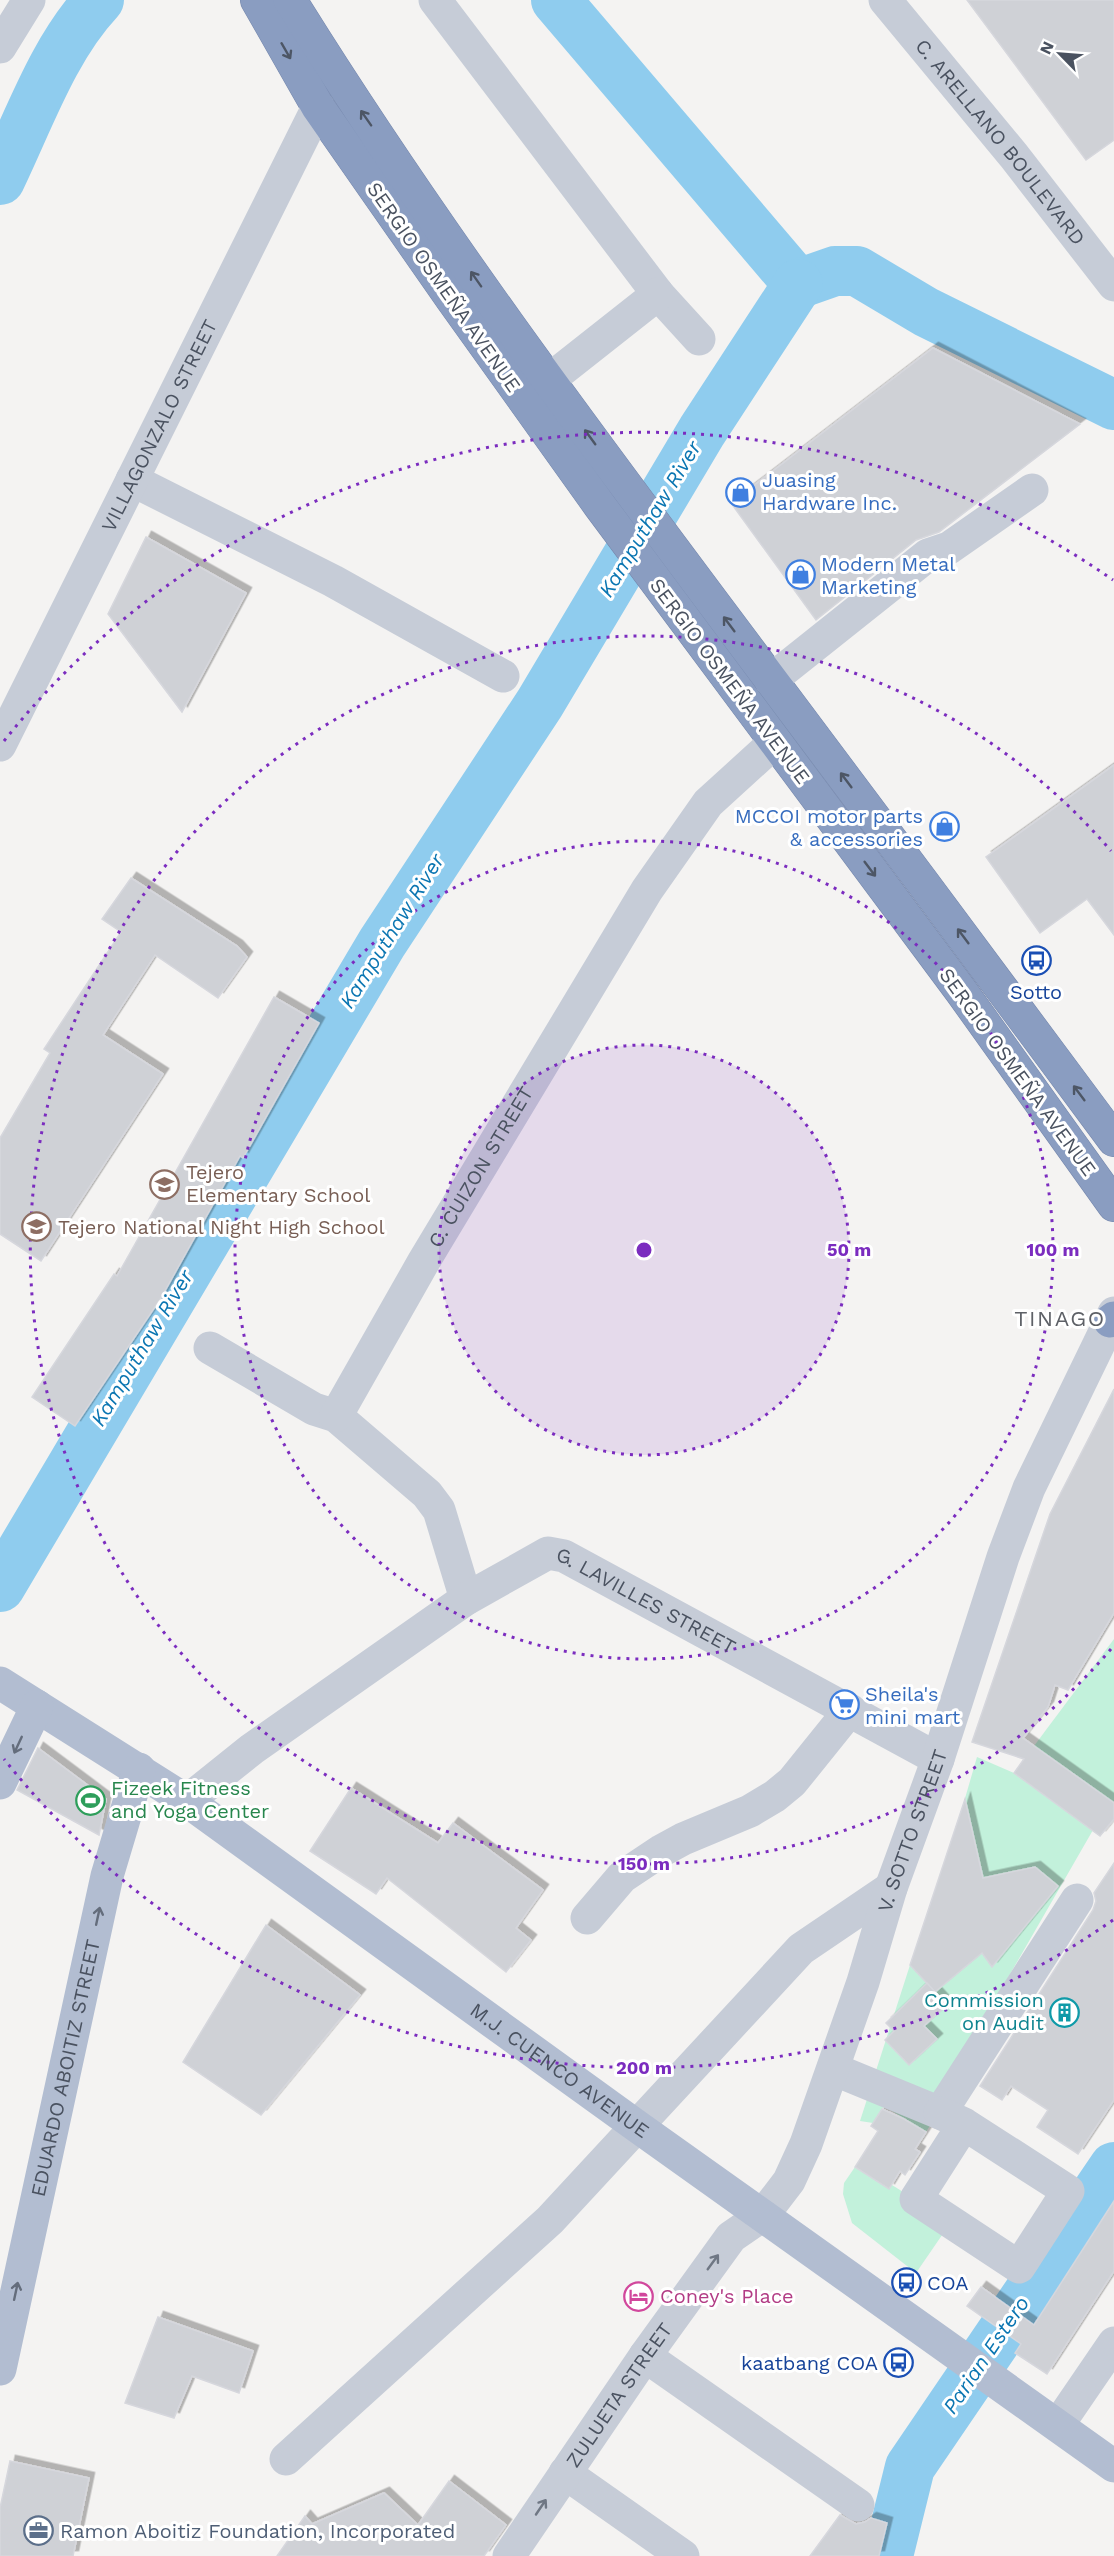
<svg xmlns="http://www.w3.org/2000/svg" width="1114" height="2556" viewBox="0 0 1114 2556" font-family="'Work Sans',sans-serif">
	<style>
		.green { fill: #c2f1db }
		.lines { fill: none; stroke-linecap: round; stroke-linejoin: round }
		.river { stroke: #8fccee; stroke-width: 50 }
		.building { fill: #cfd1d6; stroke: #d6d7dd; stroke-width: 1.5; filter: url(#shadow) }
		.highway-casing { stroke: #7587ac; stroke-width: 34 }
		.minor { stroke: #c6ccd7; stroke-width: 33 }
		.major { stroke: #b2bdd1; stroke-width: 33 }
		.highway { stroke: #8a9dc1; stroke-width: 33 }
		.oneway { stroke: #4d5665 }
		.oneway2 { stroke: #646d7c }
		.oneway3 { stroke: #6f7784 }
		.ring { fill: none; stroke: #7b2cbf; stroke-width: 3; stroke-dasharray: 3 6 }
		.labels { text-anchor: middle; stroke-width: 6; stroke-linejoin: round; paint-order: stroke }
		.street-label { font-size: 20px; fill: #4a5260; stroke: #fff }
		.shop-label { font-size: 20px; fill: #366cbe; stroke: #fff; text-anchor: start }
		.transit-label { font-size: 20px; fill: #164399; stroke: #fff }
		.education-label { font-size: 20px; fill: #785e54; stroke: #fff; text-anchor: start }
		.leisure-label { font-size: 20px; fill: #27864d; stroke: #fff; text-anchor: start }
		.culture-label { font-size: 20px; fill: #0d838f; stroke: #fff; text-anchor: end }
		.hotel-label { font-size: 20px; fill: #b23c85; stroke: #fff; text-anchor: start }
		.service-label { font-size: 20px; fill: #4e5e75; stroke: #fff; text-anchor: start }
		.water-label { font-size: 21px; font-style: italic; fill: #0b76b2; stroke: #fff }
		.quarter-label { font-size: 22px; letter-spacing: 1.5px; fill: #5e6167; stroke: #fff }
		.centre { fill: #7b2cbf; stroke: #fff; stroke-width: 3 }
		.ring-label { font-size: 18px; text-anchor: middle; font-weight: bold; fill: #7b2cbf; stroke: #fff; stroke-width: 6; stroke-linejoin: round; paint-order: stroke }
	</style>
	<defs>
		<filter id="shadow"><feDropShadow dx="5.5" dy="-5.5" stdDeviation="0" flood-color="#0004"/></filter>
	</defs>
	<rect width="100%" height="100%" fill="#f4f3f2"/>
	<g class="green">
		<polygon points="1114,1639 1114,1801 1113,1803 1034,1746"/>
		<polygon points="977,1757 1014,1773 1093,1830 937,2101 873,2080 910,1965 982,1953 992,1966 1058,1887 1035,1867 983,1878 971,1824 959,1819"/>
		<polygon points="870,2090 936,2116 926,2132 884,2106 873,2123 860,2121"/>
		<polygon points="1114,2154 1114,2200 1015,2353 993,2333"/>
		<polygon points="855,2167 889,2189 892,2185 951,2222 916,2273 852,2223 843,2194 844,2183"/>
	</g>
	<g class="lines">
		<g class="river">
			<polyline points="556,0 798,284"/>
			<path d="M0 180C29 120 53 49 99 0"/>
			<polyline points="798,284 835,271 857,271 926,312 1114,405"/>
			<polyline points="0,1587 382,943 540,703 702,431 798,284"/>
			<polyline points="888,2556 910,2467 1114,2167"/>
		</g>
	</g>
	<g class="building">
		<polygon points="967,0 1114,0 1114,140 1086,160"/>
		<polygon points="933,348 1080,424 939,532 916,540 816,620 731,503"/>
		<polygon points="146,537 246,593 182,712 108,614"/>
		<polygon points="1114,765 1114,935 1087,899 1040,933 986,857"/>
		<polygon points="131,878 237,946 247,957 218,998 155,955 103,1035 163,1074 41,1261 0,1234 0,1138 50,1053 44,1049 121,932 102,919"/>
		<polygon points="274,997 319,1023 243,1158 240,1156 161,1298 75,1426 32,1397 114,1274 117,1276"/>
		<polygon points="1114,1389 1114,1613 1068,1690 1055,1685 1048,1707 1023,1738 1114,1803 1114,1819 1100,1836 1014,1773 1024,1759 972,1742 1050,1514"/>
		<polygon points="38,1748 106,1799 99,1835 17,1790"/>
		<polygon points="351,1788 438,1843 453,1823 543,1890 516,1928 531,1940 506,1972 387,1878 376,1894 310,1851"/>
		<polygon points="965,1799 983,1878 1035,1867 1058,1886 992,1967 982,1953 935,1992 910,1965"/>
		<polygon points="1114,1863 1114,2100 1078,2154 1037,2127 1048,2110 1011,2086 1002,2100 980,2086 1093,1910 1096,1901 1094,1893"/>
		<polygon points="266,1925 360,1995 261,2115 183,2062"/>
		<polygon points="927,1983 947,2005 924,2026 937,2039 909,2065 885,2040 894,2031 886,2023"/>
		<polygon points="882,2109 904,2119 926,2132 915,2149 920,2152 905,2175 900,2171 889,2189 855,2167 878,2131 871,2126"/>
		<polygon points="1114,2201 1114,2271 1047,2374 1015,2353 1021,2344 967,2306 981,2287 1034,2325"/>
		<polygon points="158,2317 253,2351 239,2393 192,2376 174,2418 125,2403"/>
		<polygon points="10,2461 89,2478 73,2556 0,2556 0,2508"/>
		<polygon points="449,2481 506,2525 484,2556 277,2556 305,2516 312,2524 384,2493 418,2525"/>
		<polygon points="840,2515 856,2524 865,2522 871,2518 887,2523 879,2556 810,2556"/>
	</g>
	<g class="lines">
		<defs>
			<g id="highway">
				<polyline points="257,0 318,107 452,299 600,506 961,991 1114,1205"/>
				<path d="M290 0C439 240 611 466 780 692 892 841 1003 990 1114 1140"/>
				<polyline points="1110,1321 1114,1318"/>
			</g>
		</defs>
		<use href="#highway" class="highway-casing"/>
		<g class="minor">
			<polyline points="435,0 658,294 699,339"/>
			<path id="s1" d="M885 0 1014 156 1114 285"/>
			<polyline points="0,47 29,0"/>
			<polyline points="549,380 658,294"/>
			<polyline points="132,480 333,581 503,676"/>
			<polyline points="771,680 928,555 949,548 1032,490"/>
			<path id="s2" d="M0 745 318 107"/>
			<polyline points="210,1348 314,1409 336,1416 427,1494 439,1510 466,1599"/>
			<path id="s3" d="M336 1416 424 1261 647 890 708 803 775 742"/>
			<path id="s4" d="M187 1801 252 1749 466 1599 548 1553 564 1556 938 1759"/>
			<polyline points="587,1918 622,1877 661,1851 683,1839 750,1811 775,1796 792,1782 850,1710"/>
			<polyline points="833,2069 940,2113 1077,1900"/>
			<polyline points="940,2113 964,2124 1068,2191 1019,2267 916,2199 964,2124"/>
			<polyline points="645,2356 858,2505"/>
			<polyline points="1058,2425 1114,2343"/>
			<polyline points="286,2459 550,2220 801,1949 891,1888"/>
			<polyline points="565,2473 683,2556"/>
			<path id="s5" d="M509 2556 645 2356 731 2237 763 2215 789 2181 806 2144 863 1982 891 1888 938 1759 1003 1557 1029 1488 1114 1313"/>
		</g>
		<g class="major">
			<path id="s6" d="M0 1683 187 1801 638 2127 1114 2466"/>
			<polyline points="0,1783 37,1706"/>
			<path id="s7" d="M0 2369 107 1876 139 1769"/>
		</g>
		<use href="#highway" class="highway"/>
	</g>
	<defs><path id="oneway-shaft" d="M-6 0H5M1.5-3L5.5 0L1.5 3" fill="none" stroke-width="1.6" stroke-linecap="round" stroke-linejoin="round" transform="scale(1.5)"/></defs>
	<g class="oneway">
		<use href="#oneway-shaft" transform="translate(286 51) rotate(60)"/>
		<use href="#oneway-shaft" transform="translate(366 118) rotate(-125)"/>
		<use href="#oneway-shaft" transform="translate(476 279) rotate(-125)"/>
		<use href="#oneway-shaft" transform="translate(590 437) rotate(-126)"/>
		<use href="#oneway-shaft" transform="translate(729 624) rotate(-127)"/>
		<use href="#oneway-shaft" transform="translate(846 780) rotate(-127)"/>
		<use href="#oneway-shaft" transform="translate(870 869) rotate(53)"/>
		<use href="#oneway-shaft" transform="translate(963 936) rotate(-127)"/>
		<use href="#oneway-shaft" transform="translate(1079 1093) rotate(-127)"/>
	</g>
	<g class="oneway2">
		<use href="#oneway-shaft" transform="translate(18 1745) rotate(115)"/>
		<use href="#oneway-shaft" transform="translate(98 1916) rotate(-78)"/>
		<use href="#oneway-shaft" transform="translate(16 2291) rotate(-78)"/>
	</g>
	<g class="oneway3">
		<use href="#oneway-shaft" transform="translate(713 2262) rotate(-54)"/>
		<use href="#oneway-shaft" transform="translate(541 2507) rotate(-56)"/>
	</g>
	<circle cx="644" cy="1250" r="205" fill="#7b2cbf" fill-opacity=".12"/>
	<g class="ring">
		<circle cx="644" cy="1250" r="205"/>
		<circle cx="644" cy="1250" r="409"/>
		<path d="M1111 1649A614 614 0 1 1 1111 851"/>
		<path d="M1113 1920A818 818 0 0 1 4 1759M4 741A818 818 0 0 1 1113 580"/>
	</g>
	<defs>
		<symbol id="shop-ring" viewBox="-11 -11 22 22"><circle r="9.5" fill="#fff" stroke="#3f7fe0" stroke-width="1.5"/><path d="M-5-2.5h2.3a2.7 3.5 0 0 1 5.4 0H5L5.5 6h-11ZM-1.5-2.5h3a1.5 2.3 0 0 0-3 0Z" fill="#3f7fe0"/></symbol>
		<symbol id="bus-ring" viewBox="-11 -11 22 22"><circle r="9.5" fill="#fff" stroke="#1a4fb4" stroke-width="1.5"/><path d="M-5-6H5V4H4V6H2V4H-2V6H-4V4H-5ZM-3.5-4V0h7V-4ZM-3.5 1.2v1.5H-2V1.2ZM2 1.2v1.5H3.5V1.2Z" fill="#1a4fb4"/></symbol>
		<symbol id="school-ring" viewBox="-11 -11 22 22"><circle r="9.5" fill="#fff" stroke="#8d6e63" stroke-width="1.5"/><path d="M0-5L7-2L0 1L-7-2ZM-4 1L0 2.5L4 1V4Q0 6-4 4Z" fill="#8d6e63"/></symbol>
		<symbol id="supermarket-ring" viewBox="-11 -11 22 22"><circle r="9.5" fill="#fff" stroke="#3f7fe0" stroke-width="1.5"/><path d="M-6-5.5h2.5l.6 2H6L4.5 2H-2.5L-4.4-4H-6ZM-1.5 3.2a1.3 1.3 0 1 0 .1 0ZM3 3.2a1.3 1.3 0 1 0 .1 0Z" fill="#3f7fe0"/></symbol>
		<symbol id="stadium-ring" viewBox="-11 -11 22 22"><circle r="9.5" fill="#fff" stroke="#2e9e5b" stroke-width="1.5"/><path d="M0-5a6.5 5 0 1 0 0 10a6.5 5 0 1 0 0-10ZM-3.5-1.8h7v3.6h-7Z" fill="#2e9e5b"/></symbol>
		<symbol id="building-ring" viewBox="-11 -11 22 22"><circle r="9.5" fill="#fff" stroke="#0f9aa8" stroke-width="1.5"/><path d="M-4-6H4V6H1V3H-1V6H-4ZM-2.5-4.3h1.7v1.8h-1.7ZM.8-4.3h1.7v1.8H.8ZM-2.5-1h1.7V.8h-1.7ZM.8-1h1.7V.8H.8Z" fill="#0f9aa8"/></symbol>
		<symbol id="hotel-ring" viewBox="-11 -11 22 22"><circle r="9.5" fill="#fff" stroke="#d1479c" stroke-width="1.5"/><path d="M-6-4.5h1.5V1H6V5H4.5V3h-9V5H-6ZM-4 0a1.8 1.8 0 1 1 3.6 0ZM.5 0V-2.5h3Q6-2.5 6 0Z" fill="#d1479c"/></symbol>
		<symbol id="office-ring" viewBox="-11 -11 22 22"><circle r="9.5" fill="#fff" stroke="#5c6f8a" stroke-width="1.5"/><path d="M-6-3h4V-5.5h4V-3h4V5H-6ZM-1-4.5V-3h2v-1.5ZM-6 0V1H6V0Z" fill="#5c6f8a"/></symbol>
	</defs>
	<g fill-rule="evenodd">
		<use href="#shop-ring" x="724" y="476" width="33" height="33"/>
		<use href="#shop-ring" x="784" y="558" width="33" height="33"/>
		<use href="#shop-ring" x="928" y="810" width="33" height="33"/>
		<use href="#bus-ring" x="1020" y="944" width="33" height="33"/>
		<use href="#school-ring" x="148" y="1168" width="33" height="33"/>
		<use href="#school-ring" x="20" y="1210" width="33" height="33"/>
		<use href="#supermarket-ring" x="828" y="1688" width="33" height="33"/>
		<use href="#stadium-ring" x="74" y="1784" width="33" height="33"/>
		<use href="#building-ring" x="1048" y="1996" width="33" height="33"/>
		<use href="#bus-ring" x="890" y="2266" width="33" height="33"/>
		<use href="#hotel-ring" x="622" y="2280" width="33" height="33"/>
		<use href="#bus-ring" x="882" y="2346" width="33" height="33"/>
		<use href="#office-ring" x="22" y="2514" width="33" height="33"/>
	</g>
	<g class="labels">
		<g class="street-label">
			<text dy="7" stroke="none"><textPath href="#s1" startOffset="183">C. ARELLANO BOULEVARD</textPath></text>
			<text transform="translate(444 287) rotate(55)" y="7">SERGIO OSMEÑA AVENUE</text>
			<text dy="7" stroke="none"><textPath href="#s2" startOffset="357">VILLAGONZALO STREET</textPath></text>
			<text transform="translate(730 681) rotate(53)" y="7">SERGIO OSMEÑA AVENUE</text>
			<text transform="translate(1018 1072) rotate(54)" y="7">SERGIO OSMEÑA AVENUE</text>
			<text dy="7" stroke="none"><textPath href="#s3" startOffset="288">C. CUIZON STREET</textPath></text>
			<text dy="7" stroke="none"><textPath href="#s4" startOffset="548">G. LAVILLES STREET</textPath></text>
			<text dy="7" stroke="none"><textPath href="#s5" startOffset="842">V. SOTTO STREET</textPath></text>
			<text dy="7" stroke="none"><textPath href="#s7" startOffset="308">EDUARDO ABOITIZ STREET</textPath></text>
			<text dy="7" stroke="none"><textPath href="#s6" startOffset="681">M.J. CUENCO AVENUE</textPath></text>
			<text dy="7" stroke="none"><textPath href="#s5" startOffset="195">ZULUETA STREET</textPath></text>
		</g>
		<g class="shop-label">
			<text x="762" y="487">Juasing<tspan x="762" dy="23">Hardware Inc.</tspan></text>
			<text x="821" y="571">Modern Metal<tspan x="821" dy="23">Marketing</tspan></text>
			<text x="923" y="823" text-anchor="end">MCCOI motor parts<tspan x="923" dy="23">&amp; accessories</tspan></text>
			<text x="865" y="1701">Sheila's<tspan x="865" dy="23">mini mart</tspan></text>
		</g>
		<g class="transit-label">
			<text x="1036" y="999">Sotto</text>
			<text x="927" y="2290" text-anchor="start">COA</text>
			<text x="878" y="2370" text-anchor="end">kaatbang COA</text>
		</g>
		<g class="education-label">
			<text x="186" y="1179">Tejero<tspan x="186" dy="23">Elementary School</tspan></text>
			<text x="58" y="1234">Tejero National Night High School</text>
		</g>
		<g class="leisure-label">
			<text x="111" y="1795">Fizeek Fitness<tspan x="111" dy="23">and Yoga Center</tspan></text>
		</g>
		<g class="culture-label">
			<text x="1044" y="2007">Commission<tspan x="1044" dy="23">on Audit</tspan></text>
		</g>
		<g class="hotel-label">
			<text x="660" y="2303">Coney's Place</text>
		</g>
		<g class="service-label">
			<text x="60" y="2538">Ramon Aboitiz Foundation, Incorporated</text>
		</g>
		<g class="water-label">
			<text transform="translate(650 519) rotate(-59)" y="7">Kamputhaw River</text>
			<text transform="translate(392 931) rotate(-58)" y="7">Kamputhaw River</text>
			<text transform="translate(142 1348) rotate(-59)" y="7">Kamputhaw River</text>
			<text transform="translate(986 2355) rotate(-56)" y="7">Parian Estero</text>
		</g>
		<g class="quarter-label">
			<text x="1060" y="1326">TINAGO</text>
		</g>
	</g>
	<circle cx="644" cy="1250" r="9" class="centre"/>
	<g class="ring-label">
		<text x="849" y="1256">50 m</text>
		<text x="1053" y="1256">100 m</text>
		<text x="644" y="1870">150 m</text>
		<text x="644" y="2074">200 m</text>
	</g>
	<g transform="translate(1060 54) rotate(295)" stroke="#ffffff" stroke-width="4.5" paint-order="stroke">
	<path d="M0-4.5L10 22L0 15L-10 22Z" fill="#4a5260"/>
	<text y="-9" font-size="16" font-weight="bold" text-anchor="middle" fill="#4a5260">N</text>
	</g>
</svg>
